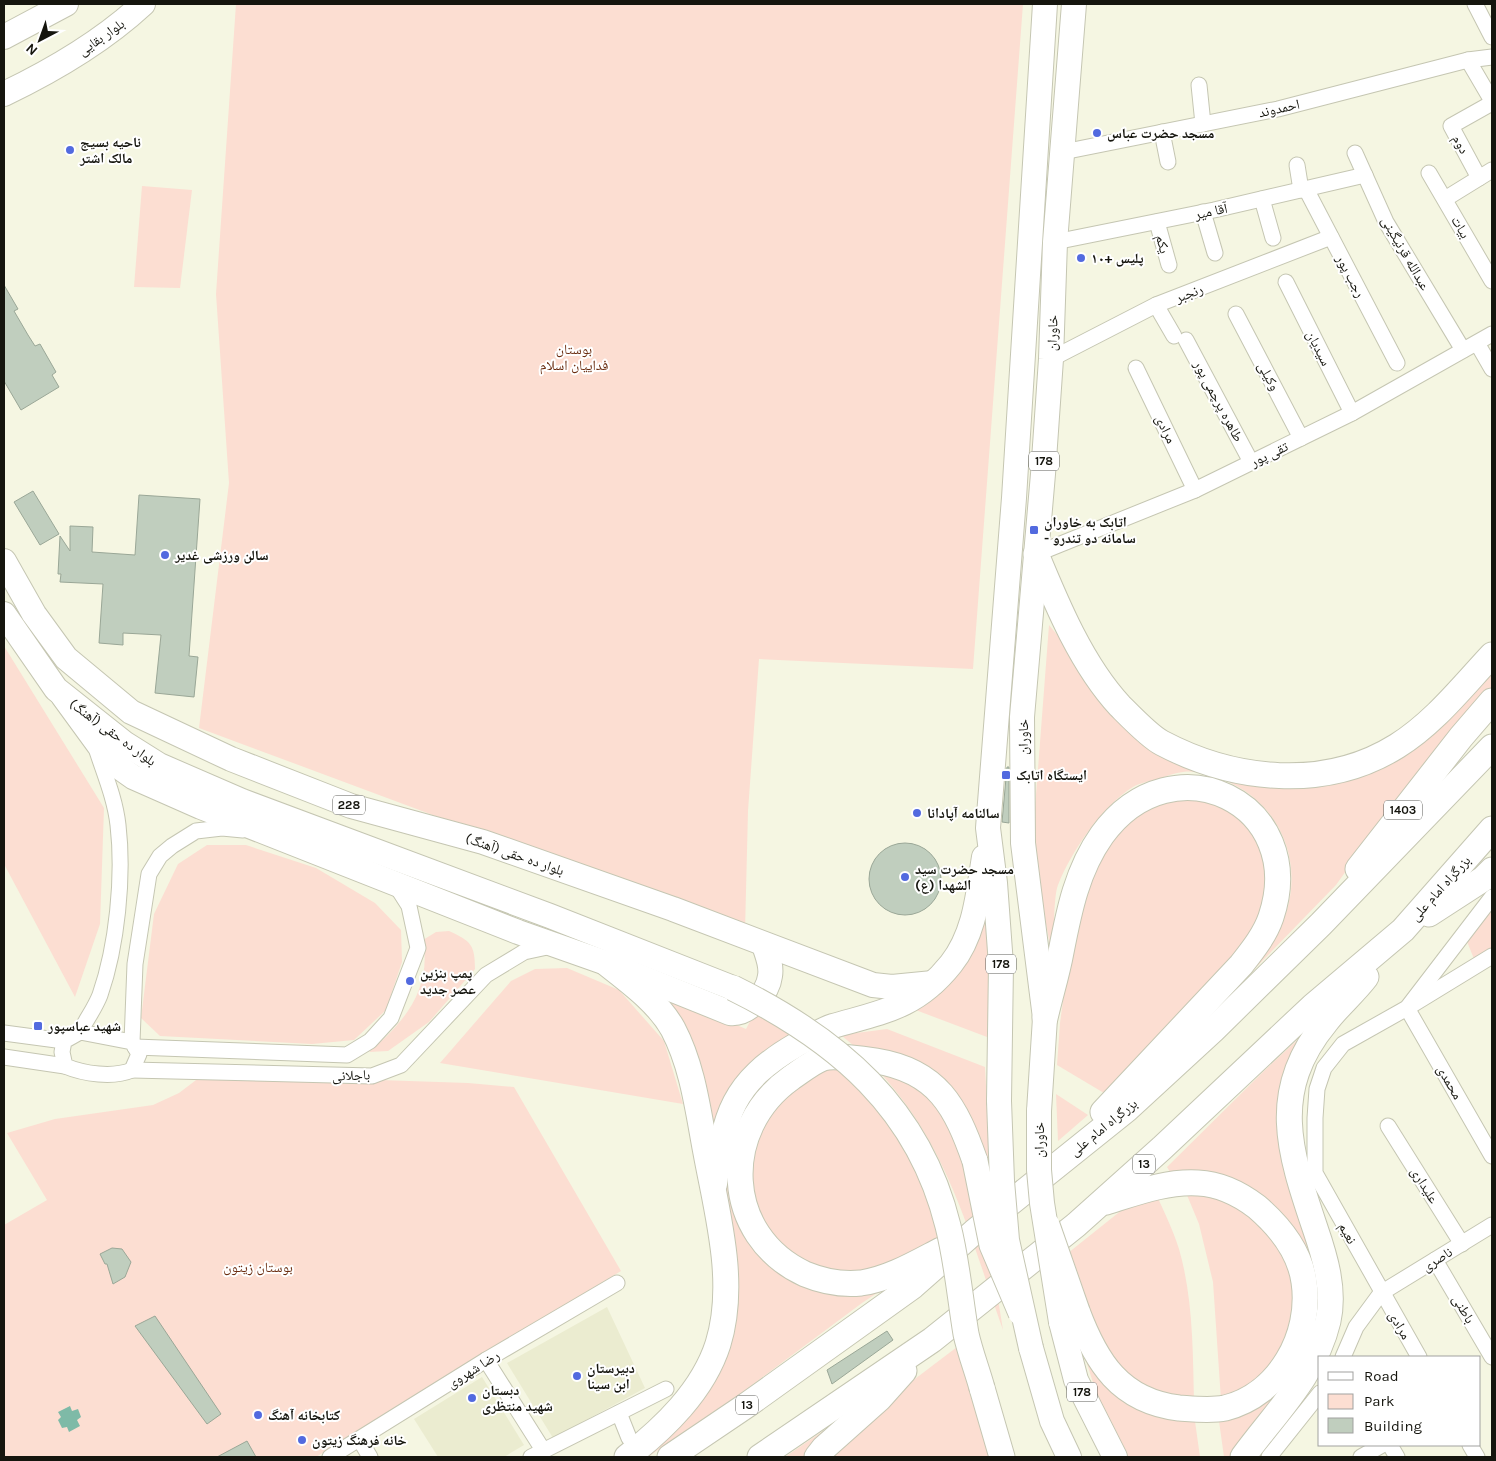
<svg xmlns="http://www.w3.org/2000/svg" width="1496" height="1461" viewBox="0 0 1496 1461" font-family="Karla,'Noto Naskh Arabic',sans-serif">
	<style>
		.built { fill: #ebecd0 }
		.green { fill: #fcded2 }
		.water { fill: #7ebaa7 }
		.building { fill: #c0cebe; stroke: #9aa797 }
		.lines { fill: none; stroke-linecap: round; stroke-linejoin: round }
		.minor-casing { stroke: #c5c6b2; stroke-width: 17 }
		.primary-casing { stroke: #c5c6b2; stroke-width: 26 }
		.trunk-casing { stroke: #c5c6b2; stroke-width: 27 }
		.minor { stroke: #fff; stroke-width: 15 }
		.primary { stroke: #fff; stroke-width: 24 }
		.trunk { stroke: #fff; stroke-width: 25 }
		.primary-bridge-casing { stroke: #c5c6b2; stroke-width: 26; stroke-linecap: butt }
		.trunk-bridge-casing { stroke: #c5c6b2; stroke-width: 27; stroke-linecap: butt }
		.primary-bridge { stroke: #fff; stroke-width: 24 }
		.trunk-bridge { stroke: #fff; stroke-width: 25 }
		.poi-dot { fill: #526adf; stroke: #fff; stroke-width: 2 }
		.labels { text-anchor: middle; stroke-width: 4; stroke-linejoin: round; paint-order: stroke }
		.shield { fill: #fff; stroke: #5b5b56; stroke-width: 1 }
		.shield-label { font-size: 12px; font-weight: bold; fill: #15150e }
		.street-label { font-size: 14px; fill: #15150e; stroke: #fff }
		.poi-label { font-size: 14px; font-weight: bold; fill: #15150e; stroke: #fff; text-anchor: start }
		.park-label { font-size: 14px; fill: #6a2c0f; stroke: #fff }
	</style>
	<rect width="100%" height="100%" fill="#f5f6e2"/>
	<g class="built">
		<polygon points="607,1307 645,1388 553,1438 507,1363"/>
		<polygon points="482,1377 524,1445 504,1457 438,1457 414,1419"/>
	</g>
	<g class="green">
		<polygon points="236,4 1023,4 973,669 759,659 748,811 745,931 199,728 229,483 216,294"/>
		<polygon points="142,186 192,190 180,288 134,287"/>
		<path d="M1049 625 1141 736 1333 780 1492 665V691L1384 818 1336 885 1201 1024C1225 996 1249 969 1270 939 1275 931 1283 922 1286 913 1304 858 1277 801 1224 780 1212 775 1196 770 1183 772 1175 773 1166 776 1158 779 1150 781 1140 783 1133 787 1102 806 1071 852 1058 885 1053 897 1054 945 1053 961L1036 871 1033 834Z"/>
		<polygon points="4,646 104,808 100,924 75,997 4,864"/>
		<polygon points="1186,793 1230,808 1261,845 1269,883 1254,934 1109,1096 1057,1065 1060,1023 1071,942 1086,877 1128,815"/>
		<polygon points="207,845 246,845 316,868 375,903 401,930 402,962 386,1010 354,1040 312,1044 160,1036 141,1018 154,914 178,864"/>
		<polygon points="986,871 991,970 987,1037 913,1009 921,1005"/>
		<polygon points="1492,910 1492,948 1474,959 1466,939"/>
		<path d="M449 931C471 941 475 945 475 969L429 1022 388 1051 369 1052C404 1023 432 989 423 940L436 932Z"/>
		<polygon points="567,968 619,990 664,1041 683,1104 440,1063 511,981 535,969"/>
		<polygon points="651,989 746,1029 756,1010 798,1035 773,1051 712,1159"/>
		<polygon points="1335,1005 1293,1063 1321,1285 1317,1336 1235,1457 1224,1457 1218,1414 1306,1343 1277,1217 1173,1177 1167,1167 1266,1069"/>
		<polygon points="887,1029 985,1067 994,1231 961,1110 860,1051 841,1035"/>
		<polygon points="813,1045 795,1067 734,1177 796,1276 910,1271 862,1303 740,1394 648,1457 638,1457 718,1365 724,1171 733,1127 761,1081"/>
		<polygon points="834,1061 880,1109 921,1175 943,1243 851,1278 795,1260 753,1210 752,1140 770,1107"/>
		<path d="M873 1065 903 1073 952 1118 997 1293 1003 1330C968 1231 948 1143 873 1065Z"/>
		<polygon points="204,1074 468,1083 514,1087 621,1271 316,1457 4,1457 4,1225 47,1200 7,1133 55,1119 153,1105 179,1093"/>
		<polygon points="1056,1094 1088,1115 1058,1141"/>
		<path d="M1152 1186C1162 1207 1172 1227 1179 1249 1193 1297 1193 1352 1194 1401H1169L1106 1362 1068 1253Z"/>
		<polygon points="1184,1188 1242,1205 1289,1256 1296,1326 1265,1377 1221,1400 1213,1282 1199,1224"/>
		<path d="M1074 1314 1087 1352 1194 1414 1200 1457H1127C1100 1413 1086 1364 1074 1314Z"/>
		<polygon points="961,1344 994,1457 825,1457 878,1407"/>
		<polygon points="880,1392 810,1457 785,1457"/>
	</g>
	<polygon class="water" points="70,1406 72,1411 78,1409 81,1417 77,1420 80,1426 69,1432 67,1427 62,1428 58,1420 61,1417 58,1412"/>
	<g class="building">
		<polygon points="4,285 18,309 14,311 28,335 35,346 40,344 56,372 52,375 59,387 21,410 4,381"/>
		<polygon points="33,491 59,534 40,545 14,502"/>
		<polygon points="139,495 200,499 189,656 198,657 194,697 155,693 161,635 123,633 123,645 99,643 103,584 60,582 61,574 58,574 60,536 70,551 70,526 93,527 92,552 135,555"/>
		<polygon points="1007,767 1009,767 1009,823 1002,822"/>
		<circle cx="905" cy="879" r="36"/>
		<polygon points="112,1248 122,1249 131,1262 125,1277 113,1284 107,1264 105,1264 100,1254"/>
		<polygon points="155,1316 221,1414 207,1424 135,1326"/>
		<polygon points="887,1331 893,1340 832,1384 827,1370"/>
		<polygon points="247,1441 256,1457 217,1457"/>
	</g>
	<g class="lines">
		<defs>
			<g id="minor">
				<polyline points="1475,4 1492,37"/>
				<polyline points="1468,60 1492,101"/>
				<polyline points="1199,85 1203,124"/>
				<polyline points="1162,132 1168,162"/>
				<polyline points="1063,152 1278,109 1468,60 1492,57"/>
				<polyline points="1355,153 1386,222 1463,350"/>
				<polyline points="1297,165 1301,190"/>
				<polyline points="1429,173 1492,281"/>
				<polyline points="1479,178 1451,126 1492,103"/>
				<polyline points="1306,189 1397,363"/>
				<polyline points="1262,199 1273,238"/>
				<polyline points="1445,199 1492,170"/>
				<polyline points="1203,212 1215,253"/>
				<polyline points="1157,222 1169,265"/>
				<polyline points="1055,242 1214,210 1365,175"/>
				<polyline points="1286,282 1352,413"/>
				<polyline points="1156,305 1174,336"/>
				<polyline points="1236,314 1301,438"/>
				<polyline points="1186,340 1251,462"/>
				<polyline points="1477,343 1492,369"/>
				<polyline points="1051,359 1156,305 1331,237"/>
				<polyline points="1136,368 1195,490"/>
				<polyline points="1036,554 1195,490 1352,413 1492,334"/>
				<polyline points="1492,956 1407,1008 1492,1156"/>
				<path d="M80 1032C86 1020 95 1008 100 995 117 946 124 877 118 825 115 798 104 773 96 748"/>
				<path d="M80 1032 132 1042 139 1054 132 1070C113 1078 84 1074 65 1066L62 1052 64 1041Z"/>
				<polyline points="4,1033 64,1041"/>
				<polyline points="132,1042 135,964 149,874 160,856 172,846 196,831 222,828 243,830"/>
				<polyline points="135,1047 347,1055 370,1041 391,1018 418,948 409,906 395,884"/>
				<polyline points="4,1057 65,1066"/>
				<polyline points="132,1070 372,1076 401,1065 486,975 524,952 552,946"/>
				<polyline points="1388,1126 1462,1244"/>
				<polyline points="1435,1260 1492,1357"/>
				<polyline points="1343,1357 1356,1327 1381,1293 1492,1225"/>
				<polyline points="1419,1357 1315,1173 1315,1118 1317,1089 1324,1068 1343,1044 1407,1008 1492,897"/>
				<polyline points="486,1360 543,1450"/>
				<polyline points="619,1413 629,1438"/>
				<polyline points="360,1440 370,1457"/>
				<polyline points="1390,1445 1397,1457"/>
				<polyline points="1470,1445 1477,1457"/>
				<polyline points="330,1457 486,1360 617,1283"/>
				<polyline points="531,1457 666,1389"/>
				<polyline points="1269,1457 1320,1393"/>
				<polyline points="1361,1457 1382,1445"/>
			</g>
			<g id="primary">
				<polyline points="4,37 66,4"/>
				<path d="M4 94C54 70 102 42 143 4"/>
				<polyline points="4,561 34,614 66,658 131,712 231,759 351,806 483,842 673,909 873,985 892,987 933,983"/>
				<polyline points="4,614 56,689 124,743 159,765 242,801 550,916 733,988"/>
				<path d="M63 696 98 744 116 765 133 777 201 807 518 932 606 963 730 1013C748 1015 768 993 770 976 772 965 767 955 764 945"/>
				<polyline points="999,1101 1001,965 995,883 988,828 1014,498 1045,4"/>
				<polyline points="1039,1111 1045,1018 1023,843 1022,717 1043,474 1051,359 1055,242 1074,4"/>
				<path d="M715 1184C724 1115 732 1082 796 1045 808 1039 820 1030 833 1026 882 1012 916 1008 951 964 975 934 978 894 984 857"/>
				<polyline points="1061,1322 1076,1380 1115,1457"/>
				<polyline points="1031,1348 1052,1421 1069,1457"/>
			</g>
			<g id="trunk">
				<path d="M1036 554C1057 605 1082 665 1120 706 1130 716 1150 737 1162 743 1234 781 1325 791 1397 746 1434 723 1462 687 1492 655"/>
				<polyline points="1358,869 1461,737 1492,701"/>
				<polyline points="1429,914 1483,879 1492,870"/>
				<path d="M606 963C630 982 658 1002 673 1029 693 1067 698 1111 706 1153 717 1213 737 1283 718 1344 703 1391 664 1428 627 1457"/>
				<path d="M1045 1018C1050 996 1057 974 1061 952 1069 911 1077 870 1102 835 1173 737 1309 804 1271 917 1265 935 1252 951 1241 965L1103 1112"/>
				<path d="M941 1250C916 1263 889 1279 861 1283 842 1285 822 1281 805 1274 723 1236 719 1129 791 1078 800 1072 812 1062 823 1058 833 1055 864 1059 876 1061 938 1071 956 1107 975 1161"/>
				<path d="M1077 1311C1096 1362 1120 1401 1179 1408 1194 1409 1211 1411 1225 1408 1279 1395 1312 1335 1304 1282 1300 1252 1279 1226 1257 1207 1240 1194 1220 1184 1198 1183 1167 1181 1135 1193 1106 1202"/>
				<polyline points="982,1388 1002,1457"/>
				<polyline points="670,1457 747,1405 913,1286 974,1232 1126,1110 1213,1030 1321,924 1492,747"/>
				<polyline points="760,1457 932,1340 1076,1225 1162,1148 1313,1006 1403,930 1492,829"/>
				<polyline points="817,1457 824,1448 879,1399 904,1371"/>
				<path d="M1243 1457C1275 1413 1315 1376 1328 1321 1335 1290 1325 1257 1315 1228 1289 1151 1269 1091 1326 1022 1338 1006 1354 993 1366 977"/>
			</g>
		</defs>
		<use href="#minor" class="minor-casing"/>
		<use href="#primary" class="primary-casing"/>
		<use href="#trunk" class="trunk-casing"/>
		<use href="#minor" class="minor"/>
		<use href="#primary" class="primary"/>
		<use href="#trunk" class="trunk"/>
		<defs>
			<g id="primary-bridge">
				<polyline points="999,1101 1002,1181 1007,1240 1031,1348"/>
				<polyline points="1039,1111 1039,1170 1042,1203 1061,1322"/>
			</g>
			<g id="trunk-bridge">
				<path d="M733 988C838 1040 919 1108 948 1226 957 1261 960 1298 966 1334 970 1352 977 1370 982 1388"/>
				<polyline points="975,1161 992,1245 1021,1313"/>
				<polyline points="1047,1225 1077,1311"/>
			</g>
		</defs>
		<use href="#primary-bridge" class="primary-bridge-casing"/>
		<use href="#trunk-bridge" class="trunk-bridge-casing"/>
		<use href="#primary-bridge" class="primary-bridge"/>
		<use href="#trunk-bridge" class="trunk-bridge"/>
	</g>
	<g class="poi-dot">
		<circle cx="1097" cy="133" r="5"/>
		<circle cx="70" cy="150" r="5"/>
		<circle cx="1081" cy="258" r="5"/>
		<rect x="1029" y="525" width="10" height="10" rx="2.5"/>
		<circle cx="165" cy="555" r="5"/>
		<rect x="1001" y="770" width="10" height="10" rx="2.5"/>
		<circle cx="917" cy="813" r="5"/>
		<circle cx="905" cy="877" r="5"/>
		<circle cx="410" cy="981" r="5"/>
		<rect x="33" y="1021" width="10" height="10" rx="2.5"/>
		<circle cx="577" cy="1376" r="5"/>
		<circle cx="472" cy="1398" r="5"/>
		<circle cx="258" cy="1415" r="5"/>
		<circle cx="302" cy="1440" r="5"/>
	</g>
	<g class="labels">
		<g class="shield">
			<rect x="1029" y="451.5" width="30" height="19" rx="4"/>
			<rect x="333" y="795.5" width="32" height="19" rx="4"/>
			<rect x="1384" y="800.5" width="38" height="19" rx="4"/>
			<rect x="986" y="954.5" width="30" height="19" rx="4"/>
			<rect x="1133" y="1154.5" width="22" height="19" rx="4"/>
			<rect x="1067" y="1382.5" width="30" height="19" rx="4"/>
			<rect x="736" y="1395.5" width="22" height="19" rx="4"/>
		</g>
		<g class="shield-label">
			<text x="1044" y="465">178</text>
			<text x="349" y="809">228</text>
			<text x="1403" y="814">1403</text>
			<text x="1001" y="968">178</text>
			<text x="1144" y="1168">13</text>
			<text x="1082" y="1396">178</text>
			<text x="747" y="1409">13</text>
		</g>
		<g class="street-label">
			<text transform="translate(101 37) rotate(-35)" y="5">بلوار بقایی</text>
			<text transform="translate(1279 108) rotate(-13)" y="5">احمدوند</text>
			<text transform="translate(1461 144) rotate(61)" y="5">دوم</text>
			<text transform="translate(1211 211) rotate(-12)" y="5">آقا میر</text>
			<text transform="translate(1461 227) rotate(60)" y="5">بیات</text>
			<text transform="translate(1163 244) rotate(75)" y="5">یکم</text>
			<text transform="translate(1406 253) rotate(60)" y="5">عبدالله قرنیگینی</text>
			<text transform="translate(1351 276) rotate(62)" y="5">رجب پور</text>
			<text transform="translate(1189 293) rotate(-21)" y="5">رنجبر</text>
			<text transform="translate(1052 333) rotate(-88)" y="5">خاوران</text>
			<text transform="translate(1319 348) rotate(63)" y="5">سیدیان</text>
			<text transform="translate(1269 376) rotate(62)" y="5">وکیلی</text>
			<text transform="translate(1219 401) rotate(62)" y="5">طاهره پرچمی پور</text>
			<text transform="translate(1166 429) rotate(64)" y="5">مرادی</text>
			<text transform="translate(1269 454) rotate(-26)" y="5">تقی پور</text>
			<text transform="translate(113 732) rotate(36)" y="5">بلوار ده حقی (آهنگ)</text>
			<text transform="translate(1023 737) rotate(-90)" y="5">خاوران</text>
			<text transform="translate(515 854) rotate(19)" y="5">بلوار ده حقی (آهنگ)</text>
			<text transform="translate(1440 888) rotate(-48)" y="5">بزرگراه امام علی</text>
			<text transform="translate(351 1075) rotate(-2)" y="5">باجلانی</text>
			<text transform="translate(1450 1082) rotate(60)" y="5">محمدی</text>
			<text transform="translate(1103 1127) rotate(-39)" y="5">بزرگراه امام علی</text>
			<text transform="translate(1039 1140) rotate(-90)" y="5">خاوران</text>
			<text transform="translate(1425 1185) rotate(58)" y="5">علیداری</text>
			<text transform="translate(1348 1233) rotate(61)" y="5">نعیم</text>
			<text transform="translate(1437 1259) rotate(-32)" y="5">ناصری</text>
			<text transform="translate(1464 1309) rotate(60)" y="5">باطنی</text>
			<text transform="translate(1400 1325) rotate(60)" y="5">مرادی</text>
			<text transform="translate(473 1369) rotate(-32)" y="5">رضا شهروی</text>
		</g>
		<g class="poi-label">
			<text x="1107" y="138">مسجد حضرت عباس</text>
			<text x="80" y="147">ناحیه بسیج<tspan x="80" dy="16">مالک اشتر</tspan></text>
			<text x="1091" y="263">پلیس +۱۰</text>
			<text x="1044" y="527">اتابک به خاوران<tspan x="1044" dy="16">- سامانه دو تندرو</tspan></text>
			<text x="175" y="560">سالن ورزشی غدیر</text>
			<text x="1016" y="780">ایستگاه اتابک</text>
			<text x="927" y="818">سالنامه آپادانا</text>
			<text x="915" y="874">مسجد حضرت سید<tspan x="915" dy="16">الشهدا (ع)</tspan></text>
			<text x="420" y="978">پمپ بنزین<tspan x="420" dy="16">عصر جدید</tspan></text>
			<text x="48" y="1031">شهید عباسپور</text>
			<text x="587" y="1373">دبیرستان<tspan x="587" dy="16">ابن سینا</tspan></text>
			<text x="482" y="1395">دبستان<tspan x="482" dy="16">شهید منتظری</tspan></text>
			<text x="268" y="1420">کتابخانه آهنگ</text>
			<text x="312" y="1445">خانه فرهنگ زيتون</text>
		</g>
		<g class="park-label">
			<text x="574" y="354">بوستان<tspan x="574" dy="16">فداییان اسلام</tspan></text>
			<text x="258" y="1272">بوستان زیتون</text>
		</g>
	</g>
	<rect width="1496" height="1461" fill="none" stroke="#15150e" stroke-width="10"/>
	<rect x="1318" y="1356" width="162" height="90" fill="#ffffff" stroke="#a1a19f"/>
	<rect x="1328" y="1372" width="25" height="8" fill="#ffffff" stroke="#a1a19f"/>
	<text x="1364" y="1381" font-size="15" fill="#15150e">Road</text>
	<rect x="1328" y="1394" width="25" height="15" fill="#fcded2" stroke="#a1a19f"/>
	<text x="1364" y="1406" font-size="15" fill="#15150e">Park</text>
	<rect x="1328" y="1418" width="25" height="15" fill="#c0cebe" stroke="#a1a19f"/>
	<text x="1364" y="1431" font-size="15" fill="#15150e">Building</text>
	<g transform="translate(40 40) rotate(221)" stroke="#ffffff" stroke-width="4" paint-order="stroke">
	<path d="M0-4L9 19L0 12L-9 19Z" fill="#15150e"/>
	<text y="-8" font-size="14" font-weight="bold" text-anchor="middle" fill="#15150e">N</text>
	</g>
</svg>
